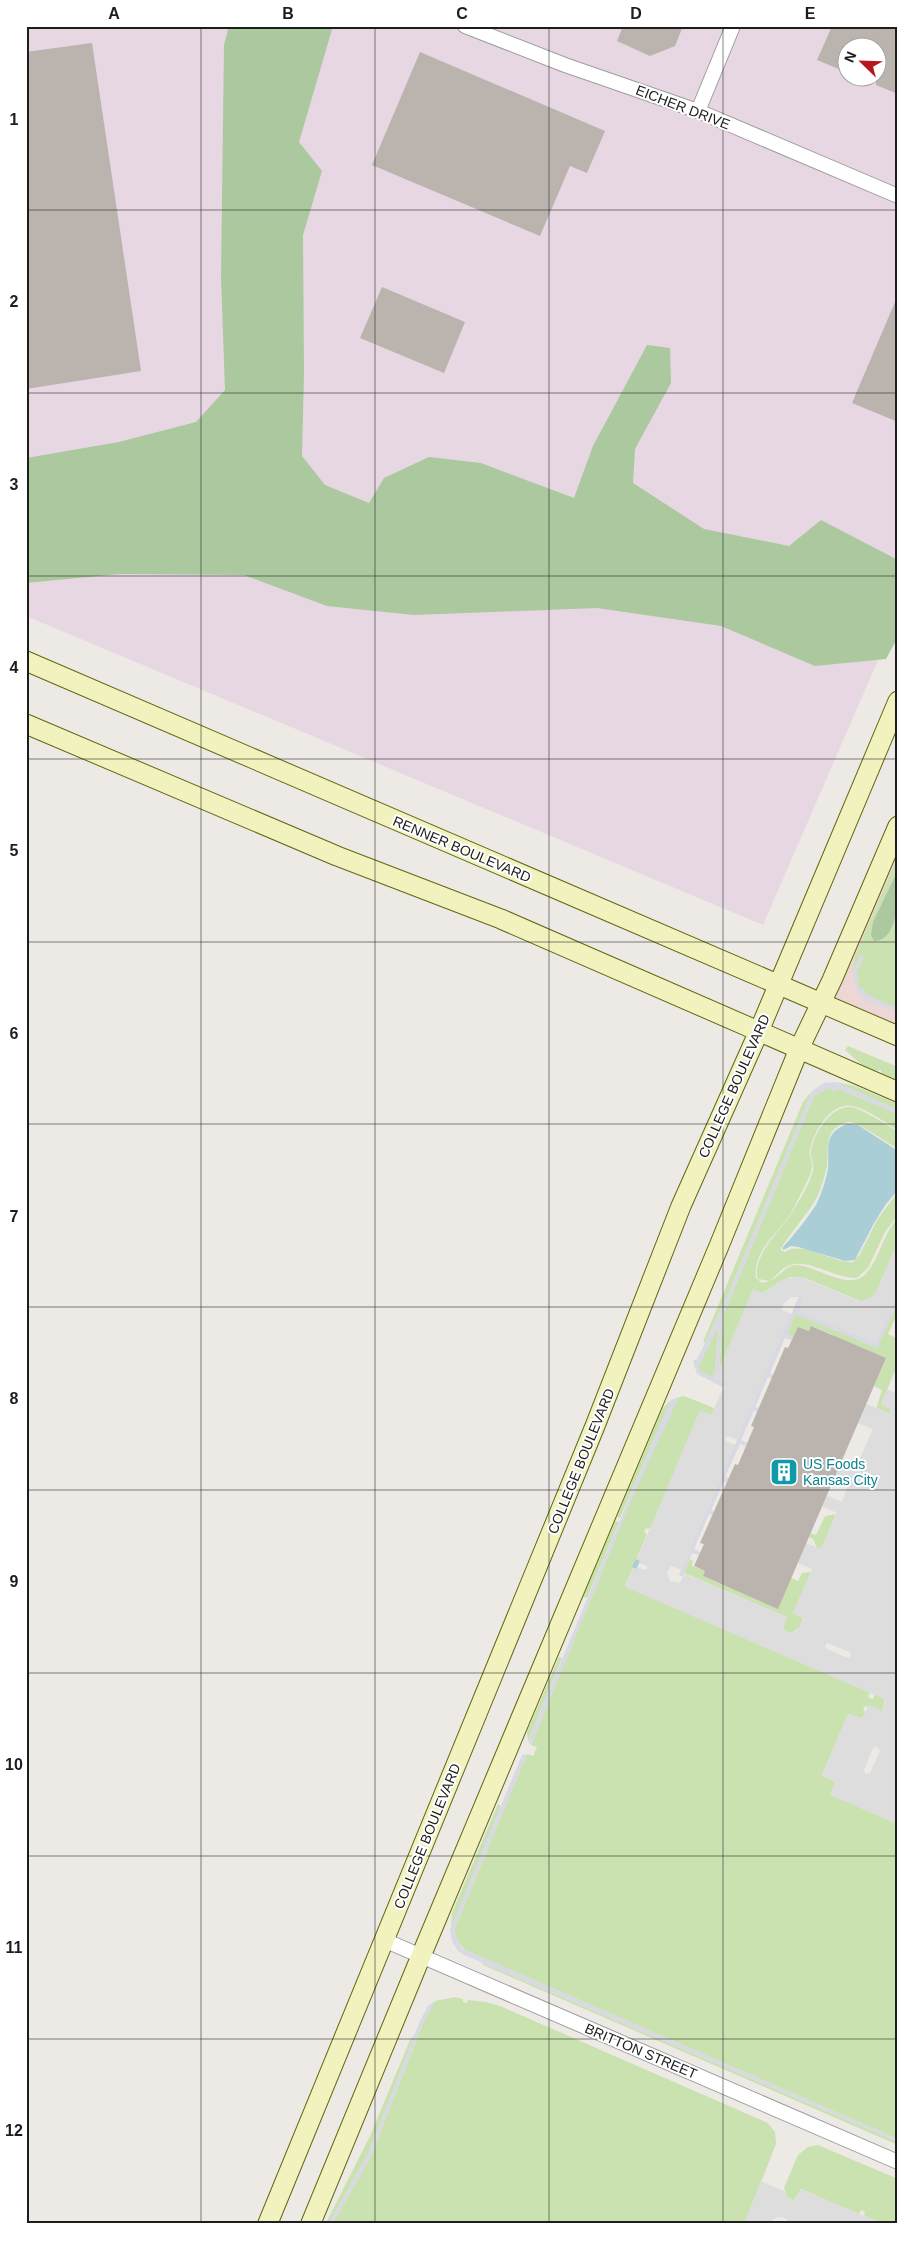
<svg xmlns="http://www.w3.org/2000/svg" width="924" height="2249" viewBox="0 0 924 2249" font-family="Helvetica,sans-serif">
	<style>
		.commercial { fill: #ecd6d6 }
		.industrial { fill: #e6d7e3; fill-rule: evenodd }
		.grass { fill: #cae2b0 }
		.forest { fill: #acc89e }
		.parking { fill: #ddd; fill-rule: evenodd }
		.plaza { fill: #d9d9e3; fill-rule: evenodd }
		.water { fill: #aaced6 }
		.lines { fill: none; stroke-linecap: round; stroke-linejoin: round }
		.stream { stroke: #aaced6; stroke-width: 5 }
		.building { fill: #bab3ae }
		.street-casing { stroke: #9e9e9e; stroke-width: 16 }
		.secondary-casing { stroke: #616711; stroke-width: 21 }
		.street { stroke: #fff; stroke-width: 14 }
		.secondary { stroke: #f1f2be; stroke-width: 19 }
		.grid { fill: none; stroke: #1d1d1d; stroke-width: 1; stroke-opacity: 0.55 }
		.labels { text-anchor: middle; stroke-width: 4; stroke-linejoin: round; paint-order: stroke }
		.street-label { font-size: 14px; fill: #1d1d1d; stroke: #fff }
		.culture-label { font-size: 14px; fill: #0d838f; stroke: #fff; text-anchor: start }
		.neatline { fill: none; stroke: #1d1d1d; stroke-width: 2 }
		.grid-label { font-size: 16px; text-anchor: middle; font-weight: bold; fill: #1d1d1d }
	</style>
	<rect width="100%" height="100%" fill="#edeae5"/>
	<polygon class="commercial" points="898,826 898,1037 820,1004"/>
	<path class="industrial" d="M26 26H898V614L763 925 26 616ZM846 48H876V78H846Z"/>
	<g class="grass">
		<path d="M898 857V870L873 922 881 941 885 938 898 913V1008C883 1001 856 996 856 976 857 970 861 963 864 957L852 973 855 956Z"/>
		<polygon points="848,1046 898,1067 898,1082 881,1073 881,1070 873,1071 861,1064 845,1050"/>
		<polygon points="835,1082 855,1086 898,1104 898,1110"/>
		<path d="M828 1088H837L898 1114V1131C887 1123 857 1102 844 1106 826 1110 814 1133 810 1149 809 1154 811 1159 812 1164 812 1172 808 1179 805 1186 800 1195 796 1204 791 1213 779 1232 752 1252 756 1278L762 1283 770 1281 758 1279C750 1257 783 1228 793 1211 800 1199 810 1184 813 1170 814 1163 810 1157 811 1151 814 1133 833 1101 855 1108 863 1110 891 1127 898 1132V1149C889 1144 856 1120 848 1122 823 1128 829 1148 827 1166 825 1175 822 1186 818 1195 813 1208 781 1244 781 1250L785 1252C802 1240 834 1264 853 1262L859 1256 877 1220 898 1192V1215L885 1232 868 1268 857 1278C835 1279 807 1257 788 1266 781 1269 776 1276 770 1281 779 1277 785 1266 795 1265 813 1264 845 1289 862 1277 879 1264 882 1234 898 1218V1242L877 1290C873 1298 869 1300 860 1301L805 1278 791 1277 781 1281 763 1293 719 1370 723 1316 814 1096Z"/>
		<polygon points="812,1091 730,1290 705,1343 703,1342 803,1102"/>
		<polygon points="898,1302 898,1312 888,1334 898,1339 898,1364 881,1404 890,1409 891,1412 888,1414 876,1409 882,1390 874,1386 886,1358 833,1337 833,1335 812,1326 809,1331 798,1327 793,1337 787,1334 795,1313 877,1348"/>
		<polygon points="719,1324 715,1370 712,1377 699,1371 698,1367"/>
		<polygon points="684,1396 712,1407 715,1411 711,1415 700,1411 651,1527 649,1529 646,1528 644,1532 647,1534 646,1537 625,1586 870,1692 868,1698 873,1699 875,1694 885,1700 882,1711 865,1706 863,1710 866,1712 862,1718 848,1714 822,1775 835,1782 831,1795 898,1824 898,2139 465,1950 458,1942 454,1930 527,1754 533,1756 537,1747 531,1745 633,1496 674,1404 679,1397"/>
		<polygon points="671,1400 620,1518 617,1517 662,1409"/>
		<polygon points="836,1514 821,1549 817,1548 813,1539 809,1537 811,1533 816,1535 825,1516"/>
		<polygon points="615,1521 619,1522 587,1598 583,1597 585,1590"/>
		<polygon points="690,1559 693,1561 692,1566 705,1571 703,1576 725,1586 791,1578 798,1581 802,1573 811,1572 793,1613 803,1618 800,1627 792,1633 785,1631 783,1627 787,1617 684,1573"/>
		<polygon points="559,1657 562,1658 528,1741 527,1732"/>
		<polygon points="498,1804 501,1806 451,1929 452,1913"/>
		<polygon points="483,1963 898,2142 898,2145 490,1968 483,1965"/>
		<polygon points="455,1997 463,1999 463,2002 467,2003 468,2000 486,2002 500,2006 768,2123 775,2132 776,2144 745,2223 333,2223 371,2156 423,2023 435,2001"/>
		<polygon points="415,2034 368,2154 329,2223 326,2223 370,2136 410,2040"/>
		<polygon points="818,2145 898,2179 898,2223 881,2223 864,2216 865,2212 861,2210 859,2214 801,2189 794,2201 787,2197 784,2188 798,2155 808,2147"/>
	</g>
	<g class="forest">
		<polygon points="229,26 333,26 299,142 322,171 303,235 304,372 302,456 325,485 369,503 384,478 429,457 481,463 574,498 593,446 647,345 670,348 671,383 635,449 633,483 704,529 789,546 821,520 898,560 898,637 886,659 815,666 721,626 597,608 414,615 327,606 244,575 120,574 26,583 26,458 119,442 196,422 225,390 221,277 224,45"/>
		<path d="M898 870C898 888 901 941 874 941L871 935 873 922Z"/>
	</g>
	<g class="parking">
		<path d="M898 1242V1291L875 1343 800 1311 804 1300 802 1297H791L783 1304 782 1310 792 1314 737 1440 728 1436 725 1438 726 1441 735 1445 681 1570 671 1566 667 1573 670 1581 680 1583 685 1574 787 1617 783 1630 790 1633 797 1631 804 1619 793 1613 812 1569 798 1563 806 1543 821 1549 837 1513 822 1506 827 1496 842 1502 848 1486 834 1479 842 1460 857 1465 873 1429 858 1423 866 1404 890 1413V1409L881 1404 887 1389 895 1393 898 1386V1824L830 1795 835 1782 822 1775 848 1714 862 1718 869 1705 882 1711 885 1703 884 1699 625 1587 634 1566 645 1570 647 1568V1566L636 1562 700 1410 710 1415 713 1414 714 1408 723 1389 725 1388 726 1383 715 1378 753 1289 764 1293 784 1279 801 1277 858 1301 866 1300 875 1294ZM827 1643 850 1652 851 1656 848 1658 827 1649 825 1646ZM877 1746 880 1751 870 1773 866 1774 864 1770 873 1748Z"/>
		<polygon points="761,2181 784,2191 787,2197 793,2201 796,2200 800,2189 881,2223 787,2223 787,2219 781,2217 775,2218 769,2223 744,2223"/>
	</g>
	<g class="plaza">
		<polygon points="860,955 864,957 856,974 860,988 865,990 865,994 898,1008 898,1012 863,999 859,994 852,973"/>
		<path d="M835 1082 898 1110V1114L837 1088 835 1092 828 1088 814 1096 723 1316 719 1370 715 1378 726 1383 725 1388 697 1374 693 1361 697 1359 705 1343 730 1290 812 1091 824 1083ZM719 1326 715 1370 712 1377 700 1371 698 1367Z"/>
		<polygon points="898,1291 898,1302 877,1348 795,1314 787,1334 793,1337 792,1340 785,1338 770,1373 776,1377 774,1380 768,1377 755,1407 759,1408 757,1412 754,1410 741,1440 747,1443 746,1446 740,1444 725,1477 729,1478 727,1482 724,1481 711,1510 717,1513 715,1516 709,1514 694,1549 700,1552 699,1555 692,1553 683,1577 679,1575 799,1296 804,1299 800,1311 875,1343"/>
		<polygon points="679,1397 633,1496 531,1745 528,1741 638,1477 671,1400"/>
		<polygon points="527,1754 454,1930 458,1942 463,1949 898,2139 898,2142 462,1954 458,1951 452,1941 450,1929 522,1755"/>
		<polygon points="435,2001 422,2025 371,2156 333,2223 329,2223 368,2154 420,2021 428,2006"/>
	</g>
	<path class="water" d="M847 1124 858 1125 898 1151V1190L886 1204 874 1223 855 1260 845 1261 798 1247 791 1246 783 1250V1247C795 1234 806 1220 816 1205 821 1195 826 1180 828 1169 830 1148 822 1134 847 1124Z"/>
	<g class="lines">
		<polyline class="stream" points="635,1566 637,1562"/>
	</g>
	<g class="building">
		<polygon points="623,26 683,26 675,46 650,56 617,41"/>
		<polygon points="832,26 898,26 898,94 876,85 876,48 846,48 846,72 817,60"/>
		<polygon points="92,43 141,371 26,389 26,52"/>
		<polygon points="420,52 605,131 587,173 570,166 540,236 372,165"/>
		<polygon points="382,287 465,322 444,373 360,338"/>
		<polygon points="898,295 898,422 852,403"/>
		<polygon points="811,1326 886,1358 778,1609 703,1576 705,1571 694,1566 704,1544 700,1543 735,1464 738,1465 754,1427 751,1426 785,1347 788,1348 798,1327 809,1331"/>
	</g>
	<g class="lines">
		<defs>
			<g id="street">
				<polyline points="465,26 565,65 698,111 898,196"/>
				<polyline points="698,111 733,26"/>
				<polyline points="384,1940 898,2162"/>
			</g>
			<g id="secondary">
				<polyline points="26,661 898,1036"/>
				<polyline points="26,724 337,856 501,919 898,1092"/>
				<polyline points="268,2223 595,1426 681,1206 759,1031 898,701"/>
				<polyline points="311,2223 421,1956 719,1246 799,1049 832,980 898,826"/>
			</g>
		</defs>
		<use href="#street" class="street-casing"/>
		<use href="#secondary" class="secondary-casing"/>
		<use href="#street" class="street"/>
		<use href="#secondary" class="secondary"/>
	</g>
	<path class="grid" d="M201 26V2223M375 26V2223M549 26V2223M723 26V2223M26 210H898M26 393H898M26 576H898M26 759H898M26 942H898M26 1124H898M26 1307H898M26 1490H898M26 1673H898M26 1856H898M26 2039H898"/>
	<defs>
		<symbol id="building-square" viewBox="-11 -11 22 22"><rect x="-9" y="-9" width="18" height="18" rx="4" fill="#0f9aa8" stroke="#fff"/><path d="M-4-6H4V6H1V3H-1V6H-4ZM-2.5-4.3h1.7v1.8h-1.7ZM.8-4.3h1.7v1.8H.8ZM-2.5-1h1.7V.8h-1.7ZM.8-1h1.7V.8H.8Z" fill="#fff"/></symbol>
	</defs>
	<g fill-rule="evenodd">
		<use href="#building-square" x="768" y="1456" width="32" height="32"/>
	</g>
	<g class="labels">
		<g class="street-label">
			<text transform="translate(683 107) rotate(21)" y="5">EICHER DRIVE</text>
			<text transform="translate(462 849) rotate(23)" y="5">RENNER BOULEVARD</text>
			<text transform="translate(734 1086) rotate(-66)" y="5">COLLEGE BOULEVARD</text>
			<text transform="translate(581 1461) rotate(-68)" y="5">COLLEGE BOULEVARD</text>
			<text transform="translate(427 1836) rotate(-68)" y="5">COLLEGE BOULEVARD</text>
			<text transform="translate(641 2051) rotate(23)" y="5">BRITTON STREET</text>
		</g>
		<g class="culture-label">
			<text x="803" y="1469">US Foods<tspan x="803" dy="16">Kansas City</tspan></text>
		</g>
	</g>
	<rect width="924" height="2249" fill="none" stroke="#ffffff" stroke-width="55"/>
	<g transform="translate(862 62) rotate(293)"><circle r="24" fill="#ffffff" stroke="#a5a5a5"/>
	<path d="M0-4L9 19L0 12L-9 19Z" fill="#b4171d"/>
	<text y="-8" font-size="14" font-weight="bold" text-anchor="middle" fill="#1d1d1d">N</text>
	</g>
	<rect x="28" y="28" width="868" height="2194" class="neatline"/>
	<g class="grid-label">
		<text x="114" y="19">A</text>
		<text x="288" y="19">B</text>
		<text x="462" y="19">C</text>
		<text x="636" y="19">D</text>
		<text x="810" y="19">E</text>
		<text x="14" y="125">1</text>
		<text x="14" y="307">2</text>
		<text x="14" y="490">3</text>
		<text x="14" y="673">4</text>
		<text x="14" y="856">5</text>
		<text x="14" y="1039">6</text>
		<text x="14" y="1222">7</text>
		<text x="14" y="1404">8</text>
		<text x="14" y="1587">9</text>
		<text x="14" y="1770">10</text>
		<text x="14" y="1953">11</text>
		<text x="14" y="2136">12</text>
	</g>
</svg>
